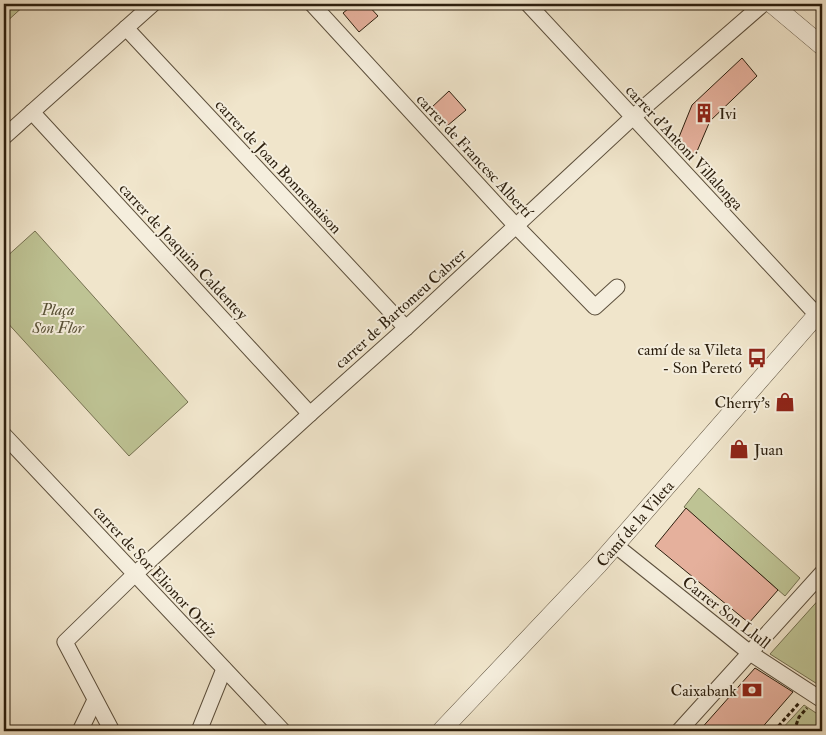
<svg xmlns="http://www.w3.org/2000/svg" width="826" height="735" viewBox="0 0 826 735" font-family="'IM FELL Double Pica',serif">
	<style>
		.green { fill: #bec394; stroke: #757151 }
		.building { fill: #e5b09c; stroke: #2c1f0e }
		.lines { fill: none; stroke-linecap: round; stroke-linejoin: round }
		.minor-casing { stroke: #5d503d; stroke-width: 17 }
		.tertiary-casing { stroke: #5d503d; stroke-width: 19 }
		.path { stroke: #2c1f0e; stroke-width: 3; stroke-dasharray: 4 2.5; stroke-linecap: butt }
		.minor { stroke: #f5eedd; stroke-width: 15 }
		.tertiary { stroke: #f5eedd; stroke-width: 18 }
		.labels { text-anchor: middle; stroke-width: 4; stroke-linejoin: round; paint-order: stroke }
		.poi-label { font-size: 16px; fill: #2c1f0e; stroke: #f5eedd; text-anchor: end }
		.street-label { font-size: 16px; fill: #2c1f0e; stroke: #f5eedd }
		.park-label { font-size: 16px; font-style: italic; fill: #585036; stroke: #f5eedd }
	</style>
	<rect width="100%" height="100%" fill="#f0e5cb"/>
	<filter id="stains"><feTurbulence type="fractalNoise" baseFrequency=".004" numOctaves="4"/><feColorMatrix values="0 0 0 0 .2 0 0 0 0 .09 0 0 0 0 .02 0 0 0 .5 -.17"/></filter>
	<radialGradient id="worn" r=".72"><stop offset=".6" stop-color="#630" stop-opacity="0"/><stop offset="1" stop-color="#630" stop-opacity=".3"/></radialGradient>
	<g class="green">
		<polygon points="4,4 26,4 4,24"/>
		<polygon points="35,231 188,402 129,456 4,319 4,259"/>
		<polygon points="699,488 800,578 785,596 684,507"/>
		<polygon points="822,596 822,687 770,654"/>
		<polygon points="804,705 822,717 822,731 780,731"/>
	</g>
	<g class="building">
		<polygon points="354,4 367,4 378,16 359,32 343,13"/>
		<polygon points="742,58 757,76 710,121 695,156 675,147 692,105"/>
		<polygon points="449,91 466,110 447,126 431,108"/>
		<polygon points="686,508 778,590 749,623 655,546"/>
		<polygon points="755,668 793,692 759,731 699,731"/>
	</g>
	<g class="lines">
		<defs>
			<g id="minor">
				<polyline points="312,4 516,226 595,307 617,287"/>
				<polyline points="528,4 817,315"/>
				<polyline points="126,28 406,328"/>
				<polyline points="32,112 310,414"/>
				<polyline points="4,137 153,4"/>
				<polyline points="4,435 283,731"/>
				<polyline points="615,545 750,653 822,700"/>
				<polyline points="80,731 95,700"/>
				<polyline points="112,731 65,642 135,574 310,414 406,328 633,117 763,4"/>
				<polyline points="199,731 224,669"/>
				<polyline points="679,731 822,573"/>
			</g>
			<g id="tertiary">
				<polyline points="772,4 822,46"/>
				<path id="s1" d="M441 731 598 565 822 309"/>
			</g>
		</defs>
		<use href="#minor" class="minor-casing"/>
		<use href="#tertiary" class="tertiary-casing"/>
		<g class="path">
			<polyline points="774,731 800,702"/>
			<polyline points="794,731 799,717 807,708"/>
		</g>
		<use href="#minor" class="minor"/>
		<use href="#tertiary" class="tertiary"/>
	</g>
	<defs>
		<symbol id="building-bare" viewBox="-9 -9 18 18"><path d="M-4-6H4V6H1V3H-1V6H-4ZM-2.5-4.3h1.7v1.8h-1.7ZM.8-4.3h1.7v1.8H.8ZM-2.5-1h1.7V.8h-1.7ZM.8-1h1.7V.8H.8Z" fill="#8f2418" stroke="#f5eedd" stroke-width="2.5" paint-order="stroke"/></symbol>
		<symbol id="bus-bare" viewBox="-9 -9 18 18"><path d="M-5-6H5V4H4V6H2V4H-2V6H-4V4H-5ZM-3.5-4V0h7V-4ZM-3.5 1.2v1.5H-2V1.2ZM2 1.2v1.5H3.5V1.2Z" fill="#8f2418" stroke="#f5eedd" stroke-width="2.5" paint-order="stroke"/></symbol>
		<symbol id="shop-bare" viewBox="-9 -9 18 18"><path d="M-5-2.5h2.3a2.7 3.5 0 0 1 5.4 0H5L5.5 6h-11ZM-1.5-2.5h3a1.5 2.3 0 0 0-3 0Z" fill="#8f2418" stroke="#f5eedd" stroke-width="2.5" paint-order="stroke"/></symbol>
		<symbol id="bank-bare" viewBox="-9 -9 18 18"><path d="M-6-4H6V4H-6ZM0-2.3a2.3 2.3 0 1 0 0 4.6a2.3 2.3 0 1 0 0-4.6Z" fill="#8f2418" stroke="#f5eedd" stroke-width="2.5" paint-order="stroke"/></symbol>
	</defs>
	<g fill-rule="evenodd">
		<use href="#building-bare" x="690" y="99" width="28" height="28"/>
		<use href="#bus-bare" x="743" y="344" width="28" height="28"/>
		<use href="#shop-bare" x="771" y="388" width="28" height="28"/>
		<use href="#shop-bare" x="725" y="435" width="28" height="28"/>
		<use href="#bank-bare" x="738" y="676" width="28" height="28"/>
	</g>
	<g class="labels">
		<g class="poi-label">
			<text x="719" y="119" text-anchor="start">Ivi</text>
			<text x="742" y="355">camí de sa Vileta<tspan x="742" dy="18">- Son Peretó</tspan></text>
			<text x="770" y="408">Cherry's</text>
			<text x="754" y="455" text-anchor="start">Juan</text>
			<text x="737" y="696">Caixabank</text>
		</g>
		<g class="street-label">
			<text transform="translate(685 147) rotate(47)" y="6">carrer d'Antoni Villalonga</text>
			<text transform="translate(475 155) rotate(47)" y="6">carrer de Francesc Albertí</text>
			<text transform="translate(279 166) rotate(47)" y="6">carrer de Joan Bonnemaison</text>
			<text transform="translate(184 251) rotate(47)" y="6">carrer de Joaquim Caldentey</text>
			<text transform="translate(400 308) rotate(-42)" y="6">carrer de Bartomeu Cabrer</text>
			<text dy="6" stroke="none"><textPath href="#s1" startOffset="284">Camí de la Vileta</textPath></text>
			<text transform="translate(156 571) rotate(47)" y="6">carrer de Sor Elionor Ortiz</text>
			<text transform="translate(727 612) rotate(38)" y="6">Carrer Son Llull</text>
		</g>
		<g class="park-label">
			<text x="58" y="315">Plaça<tspan x="58" dy="18">Son Flor</tspan></text>
		</g>
	</g>
	<rect width="826" height="735" fill="none" stroke="#f0e5cb" stroke-width="20"/>
	<rect x="5" y="5" width="816" height="725" fill="none" stroke="#2c1f0e" stroke-width="2.5"/>
	<rect x="10" y="10" width="806" height="715" fill="none" stroke="#2c1f0e"/>
	<rect width="100%" height="100%" filter="url(#stains)"/>
	<rect width="100%" height="100%" fill="url(#worn)"/>
</svg>
